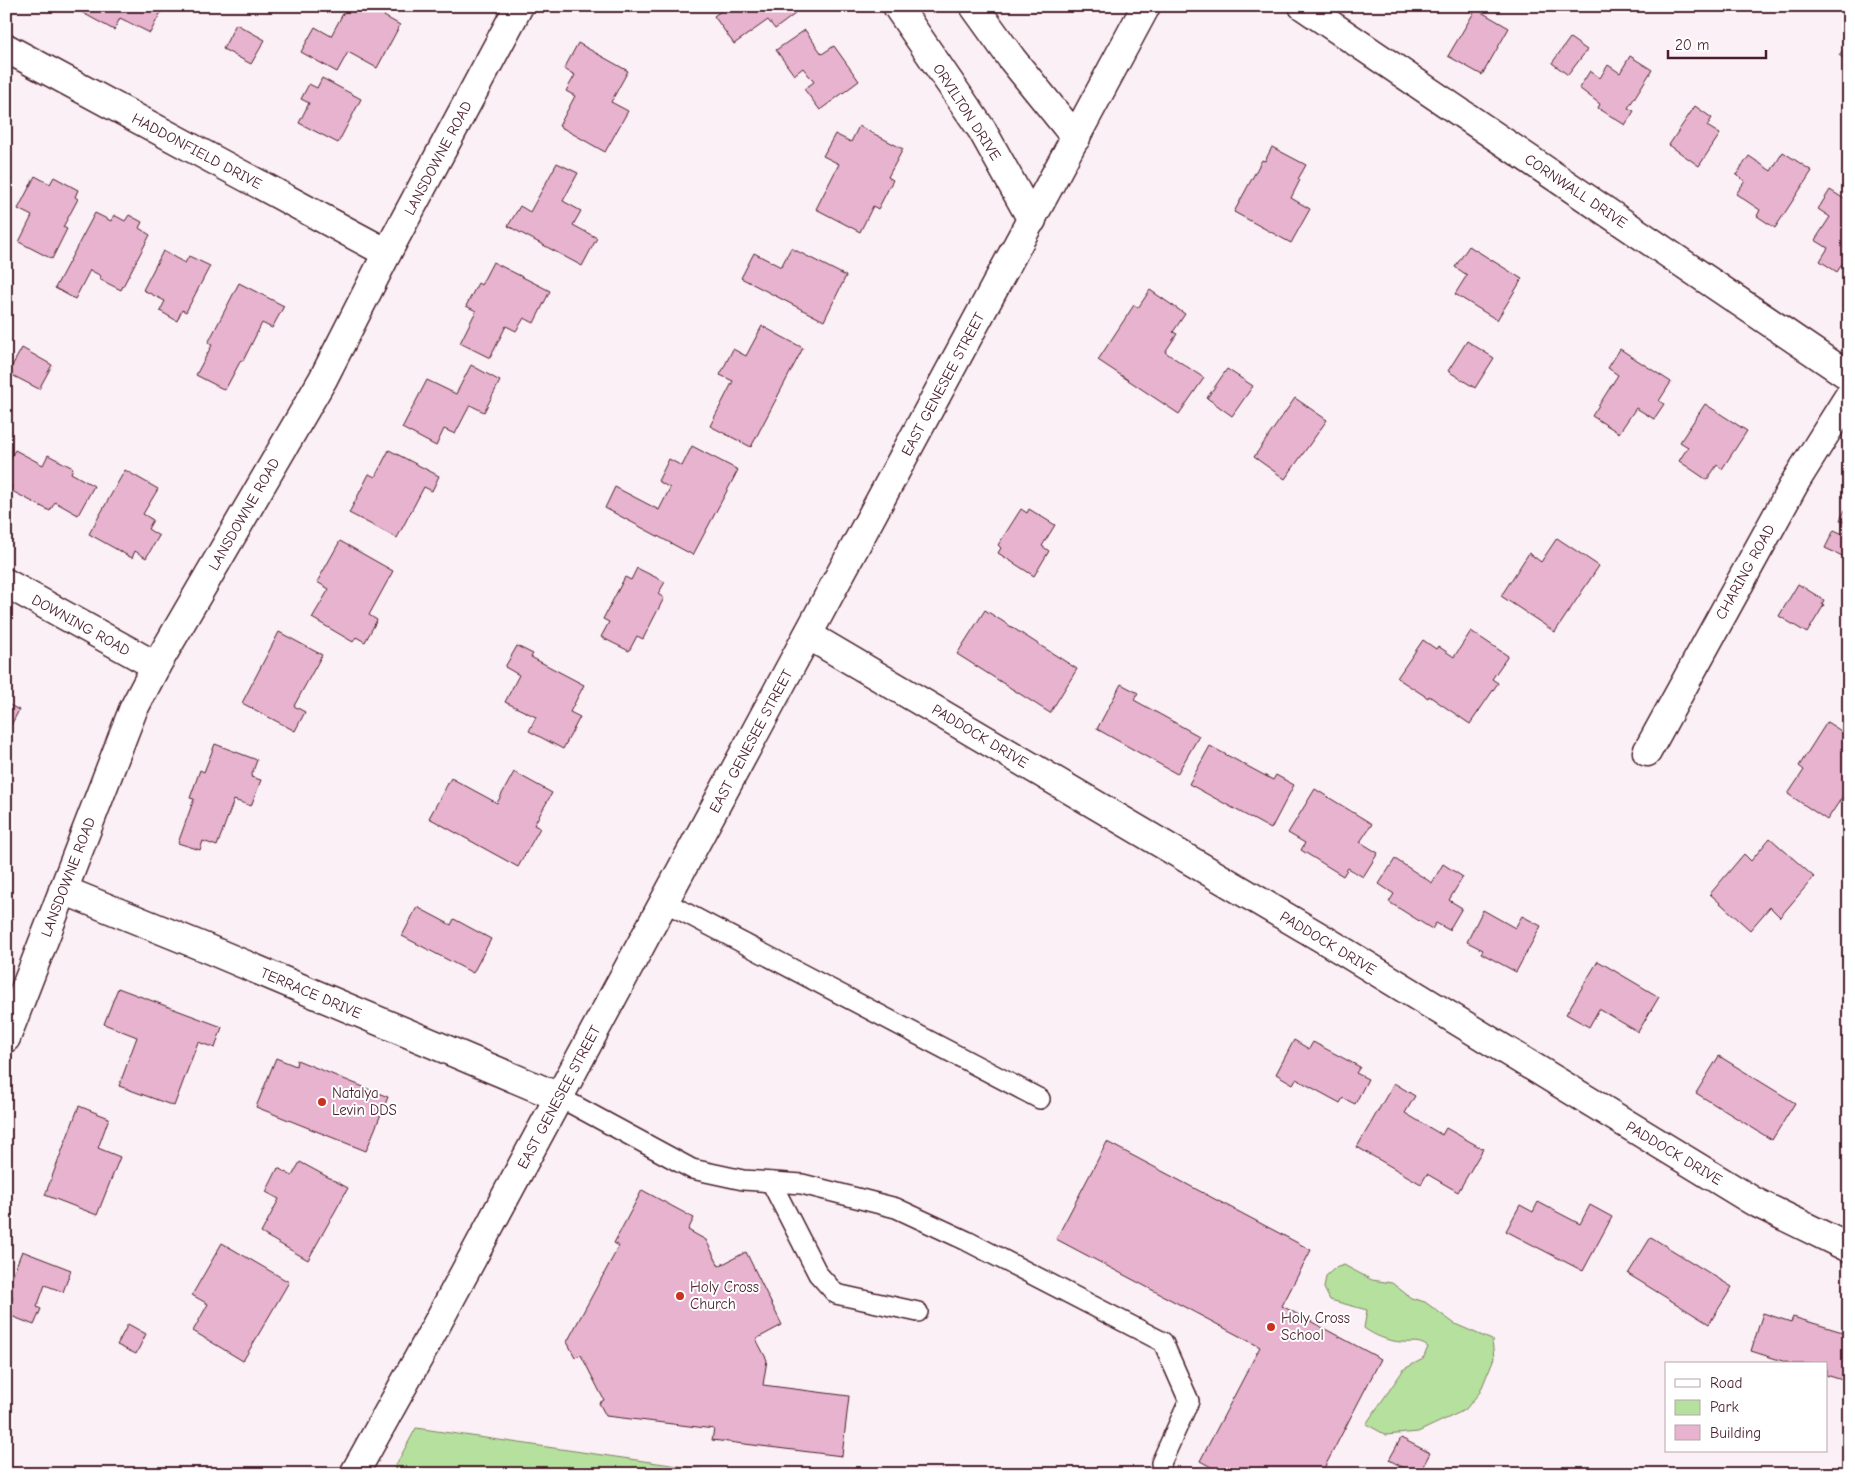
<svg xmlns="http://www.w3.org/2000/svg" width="1855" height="1480" viewBox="0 0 1855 1480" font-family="'Comic Neue',sans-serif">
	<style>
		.green { fill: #b5e09d; stroke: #808064 }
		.building { fill: #e7b3cf; stroke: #4a1f2b }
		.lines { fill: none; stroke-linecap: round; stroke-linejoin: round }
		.lane-casing { stroke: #4a1f2b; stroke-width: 22 }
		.street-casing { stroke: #4a1f2b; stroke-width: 31 }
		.primary-casing { stroke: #4a1f2b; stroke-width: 31 }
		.lane { stroke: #fff; stroke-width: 19 }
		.street { stroke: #fff; stroke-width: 28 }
		.primary { stroke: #fff; stroke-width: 28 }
		.poi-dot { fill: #c8321e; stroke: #fff; stroke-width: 2 }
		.labels { text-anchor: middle; stroke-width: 4; stroke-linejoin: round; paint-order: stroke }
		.street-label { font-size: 15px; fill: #4a1f2b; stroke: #fff }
		.poi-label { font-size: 15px; fill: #4a1f2b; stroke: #fff; text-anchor: start }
	</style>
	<rect width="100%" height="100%" fill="#faf0f5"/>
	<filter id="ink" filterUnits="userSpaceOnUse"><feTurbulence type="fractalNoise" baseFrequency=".02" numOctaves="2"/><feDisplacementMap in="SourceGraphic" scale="10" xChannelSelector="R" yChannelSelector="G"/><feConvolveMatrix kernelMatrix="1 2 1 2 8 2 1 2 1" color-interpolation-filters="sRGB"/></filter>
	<g filter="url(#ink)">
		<g class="green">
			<path d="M1344 1265 1372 1280 1392 1283 1411 1298 1425 1302 1455 1324 1492 1340 1494 1358 1480 1392 1465 1410 1418 1432 1386 1435 1366 1424 1404 1369 1423 1359 1428 1347C1419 1340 1412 1343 1401 1342 1388 1341 1375 1336 1364 1328L1367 1310 1330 1300 1324 1288 1326 1276 1335 1268Z"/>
			<polygon points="416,1428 733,1474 391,1474"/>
		</g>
		<g class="building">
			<polygon points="70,6 164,6 150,33 120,18 114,30"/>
			<polygon points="347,6 389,6 384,16 400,25 377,68 348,52 337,72 301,52 315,27 331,36"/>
			<polygon points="728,6 789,6 795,14 775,29 768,20 734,44 714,16"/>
			<polygon points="1476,9 1509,28 1482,75 1448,56"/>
			<polygon points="236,24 265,40 251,64 223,49"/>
			<polygon points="805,30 822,54 834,46 859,81 820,110 804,89 814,82 803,68 794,75 776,50"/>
			<polygon points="1570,38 1587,50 1568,75 1552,63"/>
			<polygon points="578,43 628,71 611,102 628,111 605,152 559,126 575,96 566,91 575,75 564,69"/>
			<polygon points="1849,43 1849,63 1839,55"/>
			<polygon points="1630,56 1652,70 1628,108 1634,111 1625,125 1598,108 1600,104 1579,88 1590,71 1600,78 1608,65 1620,73"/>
			<polygon points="322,78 361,99 338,143 299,123 309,103 301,99 309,84 317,88"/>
			<polygon points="1695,106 1712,118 1707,126 1720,134 1699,166 1669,145"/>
			<polygon points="859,126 903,149 888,177 893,180 878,209 873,206 860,232 816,209 839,164 823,156 835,134 851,142"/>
			<polygon points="1272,147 1306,165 1298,179 1300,180 1291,198 1310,209 1291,243 1234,212 1262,160 1265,161"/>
			<polygon points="1783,152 1812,171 1775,228 1757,216 1760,210 1736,194 1745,181 1736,175 1749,156 1771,171"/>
			<polygon points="557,163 578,173 563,201 581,211 573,225 597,238 582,266 508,226 520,206 530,212"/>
			<polygon points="35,176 50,184 54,177 78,190 75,197 78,199 63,227 67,229 52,259 19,242 32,216 18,209"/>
			<polygon points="1830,190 1849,202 1849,253 1837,272 1820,261 1828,248 1815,240 1830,217 1818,209"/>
			<polygon points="95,213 111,221 114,215 125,221 129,215 142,222 139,228 150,235 121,290 99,279 101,276 90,270 75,299 55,288"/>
			<polygon points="1469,246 1522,279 1497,320 1455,294 1467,275 1455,267"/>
			<polygon points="791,248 846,276 824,321 741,278 754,253 781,267"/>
			<polygon points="163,251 185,263 189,256 210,266 186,312 182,310 177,321 160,311 165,301 143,290"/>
			<polygon points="493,262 550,291 534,323 524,318 516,331 506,326 490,358 460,343 476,311 466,306 478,283 481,285"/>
			<polygon points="239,283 284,306 272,328 262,323 243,361 241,360 225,390 196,375 212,345 208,343"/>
			<polygon points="1150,290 1185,314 1173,332 1177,334 1165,352 1204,378 1179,414 1098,360 1134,305 1138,308"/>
			<polygon points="762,326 803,348 751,447 710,426 733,381 720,375 733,349 746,356"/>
			<polygon points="1467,341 1494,358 1475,388 1448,371"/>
			<polygon points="22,348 52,365 39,389 8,373"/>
			<polygon points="1620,349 1671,382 1659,401 1664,404 1654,419 1636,408 1619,433 1592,416 1618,375 1608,368"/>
			<polygon points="471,365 500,381 484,412 470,405 455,434 444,429 436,446 402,428 427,380 456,394"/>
			<polygon points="1227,369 1253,386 1232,416 1207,398"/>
			<polygon points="1295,398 1327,420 1285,479 1254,457"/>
			<polygon points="1705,404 1747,431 1722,469 1717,465 1707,480 1679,461 1688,447 1680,442"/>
			<polygon points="692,446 738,470 693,555 605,508 615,487 659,510 670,488 658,481 669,459 682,466"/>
			<polygon points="15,450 43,465 48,455 73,468 71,473 94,486 78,515 55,502 50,511 10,490 12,486 6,482 6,466"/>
			<polygon points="389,450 439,476 432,491 424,487 397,538 349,513 369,474 375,477"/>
			<polygon points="125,470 158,489 143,514 153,520 148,529 159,536 146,558 135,551 132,558 89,534"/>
			<polygon points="1849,502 1849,559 1825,548 1834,530 1843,534 1848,524 1840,520"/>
			<polygon points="1021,509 1027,513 1029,509 1055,525 1042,546 1049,551 1034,576 998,553 1001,548 998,545"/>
			<polygon points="1557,538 1599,566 1555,632 1501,596 1529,553 1541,562"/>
			<polygon points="340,541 393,571 369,615 377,620 365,642 356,637 353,642 312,618 329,589 317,582"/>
			<polygon points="637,568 665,582 658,594 664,598 643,639 637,636 629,651 601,637 609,622 603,619 625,577 631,580"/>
			<polygon points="1798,584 1824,600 1822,604 1824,605 1807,633 1779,616"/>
			<polygon points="985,610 1077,669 1050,713 957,654"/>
			<polygon points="1471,631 1508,656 1492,679 1498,683 1470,724 1429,696 1428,698 1397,678 1423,640 1436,649 1438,646 1454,657"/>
			<polygon points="279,632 322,655 294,706 305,712 295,731 242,703"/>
			<polygon points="517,646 533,654 531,657 584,685 570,712 580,717 563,749 529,731 536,717 505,702 519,675 505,667"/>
			<polygon points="1121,684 1138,693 1134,700 1199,736 1177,774 1097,729"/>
			<polygon points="6,703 19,710 6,735"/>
			<polygon points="1827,722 1849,736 1849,787 1827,820 1788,794 1804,770 1799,766"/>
			<polygon points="215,744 257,760 251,777 261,780 251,806 234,800 217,846 203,841 200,850 178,843 194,799 190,798 200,770 204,772"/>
			<polygon points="1210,746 1273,780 1276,775 1294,785 1271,829 1189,784"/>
			<polygon points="514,772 552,793 534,825 540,828 518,867 429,818 451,778 497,803"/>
			<polygon points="1315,789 1372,824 1360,842 1378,853 1363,877 1348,868 1343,876 1301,850 1305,843 1288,833"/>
			<polygon points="1770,838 1814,877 1780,917 1770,907 1750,930 1710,894 1744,854 1751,861"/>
			<polygon points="1395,859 1432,883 1443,864 1463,877 1449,900 1462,908 1449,930 1436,923 1432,929 1389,902 1394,894 1379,884"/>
			<polygon points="417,907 451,925 454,919 491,939 473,973 402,936"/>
			<polygon points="1483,910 1515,928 1522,916 1541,926 1516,972 1481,953 1483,950 1467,942"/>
			<polygon points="1598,961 1659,997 1638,1032 1599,1009 1589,1027 1566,1014"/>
			<polygon points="118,988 222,1027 215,1048 198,1042 174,1106 119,1086 137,1037 104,1024"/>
			<polygon points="1294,1040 1309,1049 1313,1042 1360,1067 1356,1073 1368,1079 1355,1104 1343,1098 1340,1103 1296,1079 1293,1084 1276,1074"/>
			<polygon points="1719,1056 1795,1103 1772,1140 1696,1093"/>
			<polygon points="276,1058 296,1066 297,1060 388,1097 366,1151 256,1107"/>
			<polygon points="1394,1083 1415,1096 1405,1113 1442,1135 1446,1128 1483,1149 1458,1192 1427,1174 1421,1184 1357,1147"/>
			<polygon points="79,1106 109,1118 98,1148 120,1157 97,1215 45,1195"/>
			<polygon points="1107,1142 1311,1250 1282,1306 1381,1359 1321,1474 1224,1474 1200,1461 1260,1347 1056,1239"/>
			<polygon points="300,1162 348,1188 308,1260 261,1233 279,1199 266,1192 278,1168 292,1176"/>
			<polygon points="642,1190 694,1218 688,1230 706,1240 719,1266 746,1252 782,1325 756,1339 767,1360 763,1385 849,1396 842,1456 712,1440 714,1429 606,1416 599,1403 604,1400 581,1355 575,1357 567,1342 619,1246 614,1243"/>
			<polygon points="1538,1202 1580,1224 1590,1205 1612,1217 1583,1271 1506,1231 1520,1205 1533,1212"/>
			<polygon points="1651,1237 1732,1287 1709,1324 1628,1274"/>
			<polygon points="222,1243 289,1282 243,1361 193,1331 208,1304 192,1295"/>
			<polygon points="22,1251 71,1270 63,1292 45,1285 37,1307 41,1309 34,1325 6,1314 13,1297 6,1294 6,1292"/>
			<polygon points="1763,1313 1791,1322 1793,1317 1849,1334 1849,1382 1826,1375 1826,1364 1792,1364 1751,1351"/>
			<polygon points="128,1324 146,1334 136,1354 117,1345"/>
			<polygon points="1401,1438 1430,1453 1419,1474 1416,1474 1389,1460"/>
		</g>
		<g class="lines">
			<defs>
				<g id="lane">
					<polyline points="665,902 1040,1099"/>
					<polyline points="559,1097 692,1169 743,1180 802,1184 896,1208 967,1241 1163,1342 1189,1401 1161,1463"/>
					<polyline points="771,1182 818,1274 836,1294 918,1312"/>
				</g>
				<g id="street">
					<polyline points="897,6 982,130 1032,220"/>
					<polyline points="974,6 1012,59 1076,138"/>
					<polyline points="1303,6 1849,376"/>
					<polyline points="6,48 387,253"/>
					<polyline points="6,583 156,666"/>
					<polyline points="808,635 1325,940 1753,1201 1849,1248"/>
					<polyline points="1647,752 1797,479 1849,396"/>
					<polyline points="63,890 201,946 559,1097"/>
					<polyline points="6,1038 133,710 156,666 323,379 387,253 519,6"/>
				</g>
				<polyline id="primary" points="354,1474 424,1348 1146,6"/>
			</defs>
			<use href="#lane" class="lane-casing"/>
			<use href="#street" class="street-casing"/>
			<use href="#primary" class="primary-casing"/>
			<use href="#lane" class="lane"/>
			<use href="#street" class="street"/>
			<use href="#primary" class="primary"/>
		</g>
	</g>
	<g class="poi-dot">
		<circle cx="322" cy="1102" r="5"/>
		<circle cx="680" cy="1296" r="5"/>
		<circle cx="1271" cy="1327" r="5"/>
	</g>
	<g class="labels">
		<g class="street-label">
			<text transform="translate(967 112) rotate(57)" y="5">ORVILTON DRIVE</text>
			<text transform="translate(197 151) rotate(28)" y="5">HADDONFIELD DRIVE</text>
			<text transform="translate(438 158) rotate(-62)" y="5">LANSDOWNE ROAD</text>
			<text transform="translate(1576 191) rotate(34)" y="5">CORNWALL DRIVE</text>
			<text transform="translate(943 384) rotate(-62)" y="5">EAST GENESEE STREET</text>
			<text transform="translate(244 514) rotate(-60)" y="5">LANSDOWNE ROAD</text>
			<text transform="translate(1745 572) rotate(-61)" y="5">CHARING ROAD</text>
			<text transform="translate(81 625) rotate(29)" y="5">DOWNING ROAD</text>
			<text transform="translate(980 736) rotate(31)" y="5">PADDOCK DRIVE</text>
			<text transform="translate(751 741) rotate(-62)" y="5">EAST GENESEE STREET</text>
			<text transform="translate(68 877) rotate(-69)" y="5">LANSDOWNE ROAD</text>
			<text transform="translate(1328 943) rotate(31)" y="5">PADDOCK DRIVE</text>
			<text transform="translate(311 993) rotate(23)" y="5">TERRACE DRIVE</text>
			<text transform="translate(559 1097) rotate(-62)" y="5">EAST GENESEE STREET</text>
			<text transform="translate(1674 1153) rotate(31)" y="5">PADDOCK DRIVE</text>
		</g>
		<g class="poi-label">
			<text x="332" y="1098">Natalya<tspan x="332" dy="17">Levin DDS</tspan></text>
			<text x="690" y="1292">Holy Cross<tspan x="690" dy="17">Church</tspan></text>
			<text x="1281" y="1323">Holy Cross<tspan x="1281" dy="17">School</tspan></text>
		</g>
	</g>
	<rect width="1855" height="1480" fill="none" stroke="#fff" stroke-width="25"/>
	<rect x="12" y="12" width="1830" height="1455" fill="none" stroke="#4a1f2b" stroke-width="2" filter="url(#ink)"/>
	<rect x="1665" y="1362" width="162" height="90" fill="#ffffff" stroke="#b7a5aa"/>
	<rect x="1675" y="1379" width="25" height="8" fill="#ffffff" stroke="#b7a5aa"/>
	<text x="1710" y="1388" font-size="15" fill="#4a1f2b">Road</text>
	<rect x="1675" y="1400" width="25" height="15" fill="#b5e09d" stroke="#b7a5aa"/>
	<text x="1710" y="1412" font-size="15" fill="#4a1f2b">Park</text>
	<rect x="1675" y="1425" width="25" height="15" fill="#e7b3cf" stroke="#b7a5aa"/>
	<text x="1710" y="1438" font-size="15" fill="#4a1f2b">Building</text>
	<path d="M1668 50v8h98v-8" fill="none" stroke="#4a1f2b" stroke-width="2.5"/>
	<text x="1675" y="50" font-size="15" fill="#4a1f2b" stroke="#ffffff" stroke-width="4" paint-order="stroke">20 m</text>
</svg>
